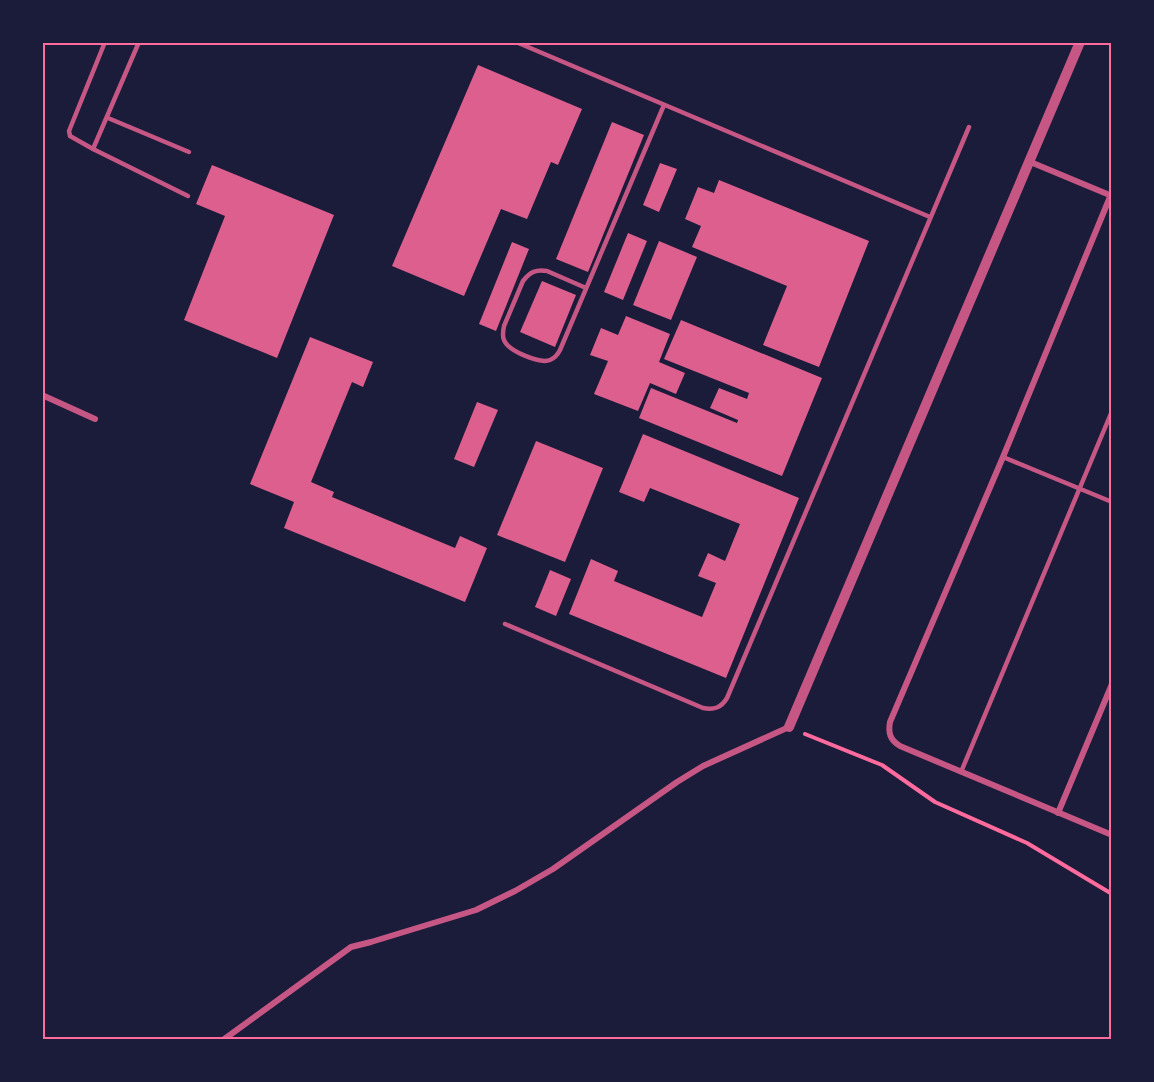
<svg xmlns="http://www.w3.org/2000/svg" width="1154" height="1082" viewBox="0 0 1154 1082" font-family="Karla,sans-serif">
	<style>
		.building { fill: #dd5f8e }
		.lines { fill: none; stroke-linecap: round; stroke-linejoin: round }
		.path { stroke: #ff6b9d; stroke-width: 4 }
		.service { stroke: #c65784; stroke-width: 4.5 }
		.minor { stroke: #c65784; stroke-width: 6 }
		.tertiary { stroke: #c65784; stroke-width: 10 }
		.neatline { fill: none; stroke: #ff6b9d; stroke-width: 2 }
	</style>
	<rect width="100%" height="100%" fill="#1b1b3a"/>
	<g class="building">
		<polygon points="478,65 582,109 558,165 551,162 527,219 501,209 464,296 392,266"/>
		<polygon points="612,122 644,135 588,272 556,259"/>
		<polygon points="660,163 677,169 659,212 643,205"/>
		<polygon points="212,165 334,215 277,358 184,320 225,216 196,204"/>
		<polygon points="719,180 869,241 819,367 763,345 787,286 692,247 701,226 685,219 698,187 714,193"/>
		<polygon points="628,233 647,241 623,300 604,292"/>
		<polygon points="659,241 697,257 671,320 633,305"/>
		<polygon points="512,242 529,249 496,331 479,324"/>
		<polygon points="542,281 576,295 555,347 520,332"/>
		<polygon points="626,316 670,334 659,362 685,373 676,394 650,383 638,411 594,394 608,361 590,355 601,328 618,335"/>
		<polygon points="681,320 822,378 782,476 639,418 651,388 737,423 738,420 710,408 719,388 747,399 749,393 664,359"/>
		<polygon points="310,337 373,362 363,387 352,382 311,482 334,492 332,497 455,548 460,536 487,548 465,602 284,528 294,502 250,484"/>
		<polygon points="477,402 498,410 474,467 454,459"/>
		<polygon points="643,434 799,498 726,678 569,614 591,559 618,571 614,581 702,617 716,583 698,576 708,553 725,561 740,524 650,488 644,502 619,492"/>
		<polygon points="536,441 603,468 565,562 497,535"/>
		<polygon points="550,570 571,579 556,616 535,607"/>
	</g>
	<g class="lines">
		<polyline class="path" points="805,734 882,765 935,802 1027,843 1112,894"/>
		<g class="service">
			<polyline points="105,42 69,131 70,136 93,149 188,196"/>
			<polyline points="516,42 930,217"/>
			<polyline points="108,118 189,152"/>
			<polyline points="93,149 139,42"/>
			<path d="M586 288 547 271C536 269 530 272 523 281L504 326C503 331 502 336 504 340 508 351 540 364 550 360 555 358 558 354 560 350L664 105"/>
			<polyline points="1003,457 1112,502"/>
			<path d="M505 624 703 708C714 710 721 708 727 698L969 127"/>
			<polyline points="961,772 1112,411"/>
		</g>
		<g class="minor">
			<polyline points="1028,161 1112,196"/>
			<path d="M1112 192 1003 457 890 722C888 733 890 740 900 746L1112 835"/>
			<polyline points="42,395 95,419"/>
			<polyline points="1058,813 1112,684"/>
			<polyline points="223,1040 351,947 371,942 476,910 515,891 553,869 677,782 703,766 789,727"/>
		</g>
		<polyline class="tertiary" points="789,727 1080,42"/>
	</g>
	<rect width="1154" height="1082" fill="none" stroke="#1b1b3a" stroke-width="87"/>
	<rect x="44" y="44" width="1066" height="994" class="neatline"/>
</svg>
